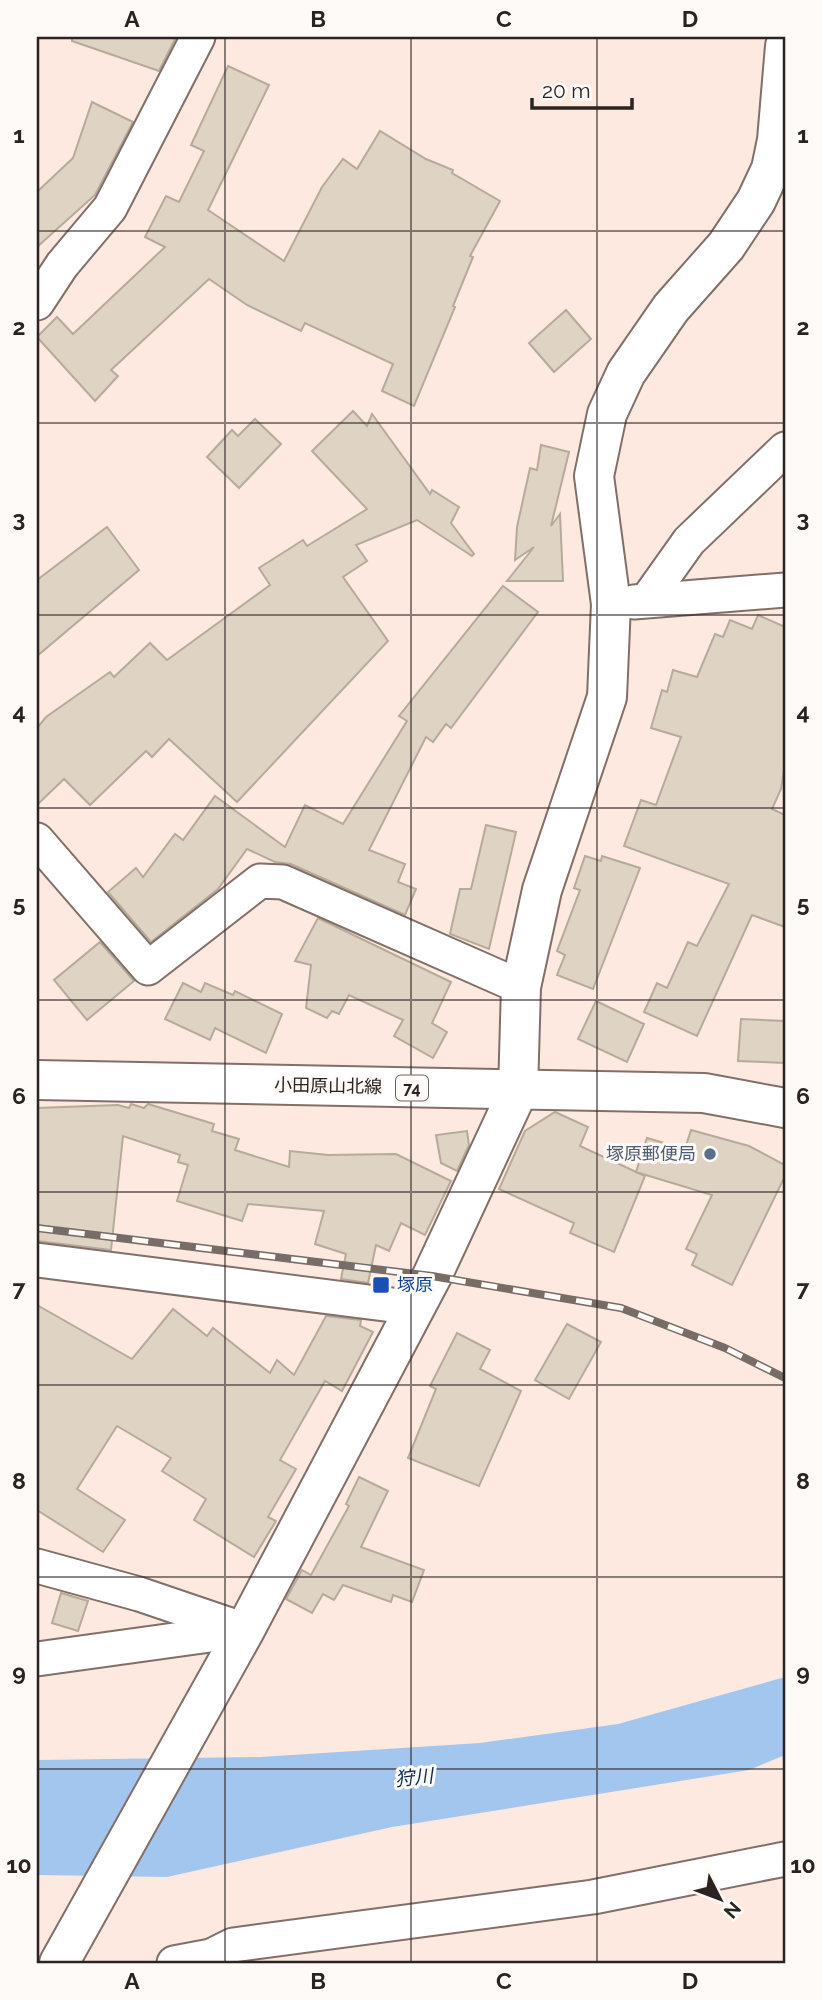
<svg xmlns="http://www.w3.org/2000/svg" width="822" height="2000" viewBox="0 0 822 2000" font-family="Raleway,'Noto Sans JP',sans-serif">
	<style>
		.water { fill: #a3c6ef }
		.building { fill: #dfd3c4; stroke: #b6aa9b; stroke-width: 2 }
		.lines { fill: none; stroke-linecap: round; stroke-linejoin: round }
		.minor-casing { stroke: #816f68; stroke-width: 37 }
		.tertiary-casing { stroke: #816f68; stroke-width: 42 }
		.primary-casing { stroke: #816f68; stroke-width: 42 }
		.minor { stroke: #fff; stroke-width: 33 }
		.tertiary { stroke: #fff; stroke-width: 38 }
		.primary { stroke: #fff; stroke-width: 38 }
		.rail-casing { stroke: #776c66; stroke-width: 8 }
		.rail { stroke: #fefaf8; stroke-width: 5; stroke-dasharray: 16; stroke-linecap: butt }
		.grid { fill: none; stroke: #2a2320; stroke-width: 2; stroke-opacity: 0.55 }
		.service-dot { fill: #5c6f8a; stroke: #fefaf8; stroke-width: 2.5 }
		.transit-dot { fill: #1a4fb4; stroke: #fefaf8; stroke-width: 2.5 }
		.labels { text-anchor: middle; stroke-width: 6; stroke-linejoin: round; paint-order: stroke }
		.shield { fill: #fefaf8; stroke: #6a6461; stroke-width: 2 }
		.shield-label { font-size: 16px; font-weight: bold; fill: #2a2320 }
		.street-label { font-size: 18px; fill: #2a2320; stroke: #fefaf8 }
		.service-label { font-size: 18px; fill: #4e5e75; stroke: #fefaf8; text-anchor: end }
		.transit-label { font-size: 18px; fill: #164399; stroke: #fefaf8; text-anchor: start }
		.water-label { font-size: 19px; font-style: italic; fill: #042a4f; stroke: #fefaf8 }
		.neatline { fill: none; stroke: #2a2320; stroke-width: 2.5 }
		.grid-label { font-size: 23px; text-anchor: middle; font-weight: bold; fill: #2a2320 }
	</style>
	<rect width="100%" height="100%" fill="#fde9e0"/>
	<polygon class="water" points="785,1677 785,1755 749,1770 392,1827 167,1877 37,1875 37,1760 260,1757 480,1743 618,1724"/>
	<g class="building">
		<polygon points="72,37 176,37 159,71 72,41"/>
		<polygon points="228,66 269,85 208,210 284,261 322,187 343,159 357,169 380,131 426,159 453,170 452,173 500,201 470,256 473,257 453,306 455,307 414,406 382,391 393,364 305,323 301,331 247,305 209,279 111,370 118,376 95,401 37,337 57,317 73,334 165,247 145,237 166,196 179,202 204,151 191,145"/>
		<polygon points="92,102 133,122 95,195 37,247 37,192 73,158"/>
		<polygon points="566,310 591,339 554,372 529,343"/>
		<polygon points="353,411 367,426 372,414 430,494 432,490 459,507 451,523 474,554 472,556 417,520 356,545 367,561 343,577 388,641 237,802 169,739 152,757 146,751 90,805 64,779 37,805 37,728 46,717 110,672 114,677 150,643 167,660 270,585 259,568 303,540 307,546 367,509 312,451"/>
		<polygon points="255,419 281,444 239,488 207,457 232,430 238,436"/>
		<polygon points="541,445 569,452 551,526 560,514 563,581 507,581 534,547 515,560 517,527 530,468 537,470"/>
		<polygon points="107,527 139,570 37,656 37,580"/>
		<polygon points="503,586 538,612 451,728 446,724 433,742 426,737 369,850 405,864 398,882 416,889 405,915 291,864 275,862 247,849 218,889 151,942 108,892 136,868 143,877 175,834 183,840 215,796 285,847 305,805 343,824 407,721 399,716"/>
		<polygon points="758,615 785,627 785,764 781,789 772,809 785,815 785,927 752,915 697,1036 644,1012 657,983 667,988 688,942 697,946 729,884 624,846 641,800 656,805 681,737 651,728 662,690 667,692 673,670 697,677 715,634 723,637 730,620 752,629"/>
		<polygon points="486,825 516,832 489,949 450,934 460,889 471,889"/>
		<polygon points="585,856 601,861 602,856 640,868 593,989 557,975 565,955 557,951 580,890 574,888"/>
		<polygon points="318,918 451,982 432,1023 447,1032 433,1058 394,1036 403,1020 349,995 339,1014 332,1011 327,1018 306,1008 311,965 295,961"/>
		<polygon points="100,942 134,981 87,1020 54,980"/>
		<polygon points="183,983 201,992 205,983 233,995 235,991 282,1014 266,1053 215,1028 210,1040 165,1019"/>
		<polygon points="596,1001 644,1024 627,1062 578,1039"/>
		<polygon points="741,1019 785,1021 785,1063 738,1061"/>
		<polygon points="131,1104 144,1108 148,1104 214,1124 212,1131 239,1139 235,1150 289,1167 290,1151 328,1155 396,1154 451,1181 425,1235 401,1223 389,1251 376,1245 368,1283 341,1279 346,1254 315,1244 324,1211 248,1204 242,1221 177,1201 188,1165 178,1162 180,1155 123,1136 111,1250 37,1241 37,1108 118,1105 129,1108"/>
		<polygon points="555,1112 588,1127 580,1146 645,1176 614,1252 570,1233 574,1223 499,1189 525,1131"/>
		<polygon points="691,1130 749,1146 785,1165 785,1176 732,1285 692,1265 697,1254 686,1249 712,1195 636,1172 647,1138 685,1149"/>
		<polygon points="467,1131 469,1145 457,1171 441,1163 436,1135"/>
		<polygon points="37,1305 132,1359 173,1309 207,1336 213,1328 270,1373 277,1360 294,1375 326,1316 361,1320 360,1326 373,1332 342,1391 325,1381 280,1460 296,1469 268,1517 276,1521 254,1557 194,1520 206,1499 162,1471 171,1458 117,1426 77,1489 125,1520 103,1552 37,1510"/>
		<polygon points="567,1324 601,1342 569,1399 535,1380"/>
		<polygon points="457,1333 490,1350 480,1369 521,1391 479,1486 408,1458 436,1389 430,1386"/>
		<polygon points="359,1477 388,1491 361,1547 424,1570 412,1602 393,1595 391,1602 343,1585 334,1600 323,1594 312,1613 286,1599 302,1570 311,1575 349,1506 346,1504"/>
		<polygon points="61,1593 88,1601 78,1631 52,1623"/>
	</g>
	<g class="lines">
		<defs>
			<g id="minor">
				<polyline points="37,303 62,265 110,208 198,37"/>
				<polyline points="647,600 689,541 785,449"/>
				<polyline points="634,602 785,590"/>
				<polyline points="37,840 148,968 260,881 283,882 521,987"/>
				<polyline points="37,1260 416,1308"/>
				<polyline points="37,1566 139,1594 245,1630"/>
				<polyline points="37,1659 239,1631"/>
				<polyline points="174,1963 211,1956 233,1945 593,1897 785,1859"/>
			</g>
			<polyline id="tertiary" points="59,1963 245,1630 432,1276 518,1091 521,987 542,890 607,697 611,604 594,476 607,414 626,373 671,308 726,246 756,201 771,169 777,140 785,46"/>
			<polyline id="primary" points="37,1080 704,1093 785,1108"/>
		</defs>
		<use href="#minor" class="minor-casing"/>
		<use href="#tertiary" class="tertiary-casing"/>
		<use href="#primary" class="primary-casing"/>
		<use href="#minor" class="minor"/>
		<use href="#tertiary" class="tertiary"/>
		<use href="#primary" class="primary"/>
		<defs>
			<polyline id="rail" points="37,1228 432,1276 621,1308 725,1348 785,1378"/>
		</defs>
		<use href="#rail" class="rail-casing"/>
		<use href="#rail" class="rail"/>
	</g>
	<path class="grid" d="M225 37V1963M411 37V1963M597 37V1963M37 231H785M37 423H785M37 615H785M37 808H785M37 1000H785M37 1192H785M37 1385H785M37 1577H785M37 1769H785"/>
	<circle class="service-dot" cx="710" cy="1154" r="7"/>
	<rect class="transit-dot" x="372" y="1276" width="18" height="18" rx="3.5"/>
	<g class="labels">
		<rect class="shield" x="396" y="1075.5" width="32" height="25" rx="5"/>
		<g class="shield-label">
			<text x="412" y="1094">74</text>
		</g>
		<g class="street-label">
			<text transform="translate(328 1086) rotate(1)" y="6">小田原山北線</text>
		</g>
		<g class="service-label">
			<text x="696" y="1160">塚原郵便局</text>
		</g>
		<g class="transit-label">
			<text x="397" y="1291">塚原</text>
		</g>
		<g class="water-label">
			<text transform="translate(414 1777) rotate(-6)" y="7">狩川</text>
		</g>
	</g>
	<rect width="822" height="2000" fill="none" stroke="#fefaf8" stroke-width="77"/>
	<g transform="translate(720 1899) rotate(132)" stroke="#fefaf8" stroke-width="5" paint-order="stroke">
	<path d="M0-5L12 26L0 18L-12 26Z" fill="#2a2320"/>
	<text y="-10" font-size="19" font-weight="bold" text-anchor="middle" fill="#2a2320">N</text>
	</g>
	<path d="M532 98v10h100v-10" fill="none" stroke="#2a2320" stroke-width="3.5"/>
	<text x="542" y="98" font-size="21" fill="#2a2320" stroke="#fefaf8" stroke-width="5" paint-order="stroke">20 m</text>
	<rect x="38" y="38" width="746" height="1924" class="neatline"/>
	<g class="grid-label">
		<text x="132" y="27">A</text>
		<text x="318" y="27">B</text>
		<text x="504" y="27">C</text>
		<text x="690" y="27">D</text>
		<text x="19" y="143">1</text>
		<text x="803" y="143">1</text>
		<text x="19" y="335">2</text>
		<text x="803" y="335">2</text>
		<text x="19" y="527">3</text>
		<text x="803" y="527">3</text>
		<text x="19" y="720">4</text>
		<text x="803" y="720">4</text>
		<text x="19" y="912">5</text>
		<text x="803" y="912">5</text>
		<text x="19" y="1104">6</text>
		<text x="803" y="1104">6</text>
		<text x="19" y="1296">7</text>
		<text x="803" y="1296">7</text>
		<text x="19" y="1489">8</text>
		<text x="803" y="1489">8</text>
		<text x="19" y="1681">9</text>
		<text x="803" y="1681">9</text>
		<text x="19" y="1873">10</text>
		<text x="803" y="1873">10</text>
		<text x="132" y="1989">A</text>
		<text x="318" y="1989">B</text>
		<text x="504" y="1989">C</text>
		<text x="690" y="1989">D</text>
	</g>
</svg>
